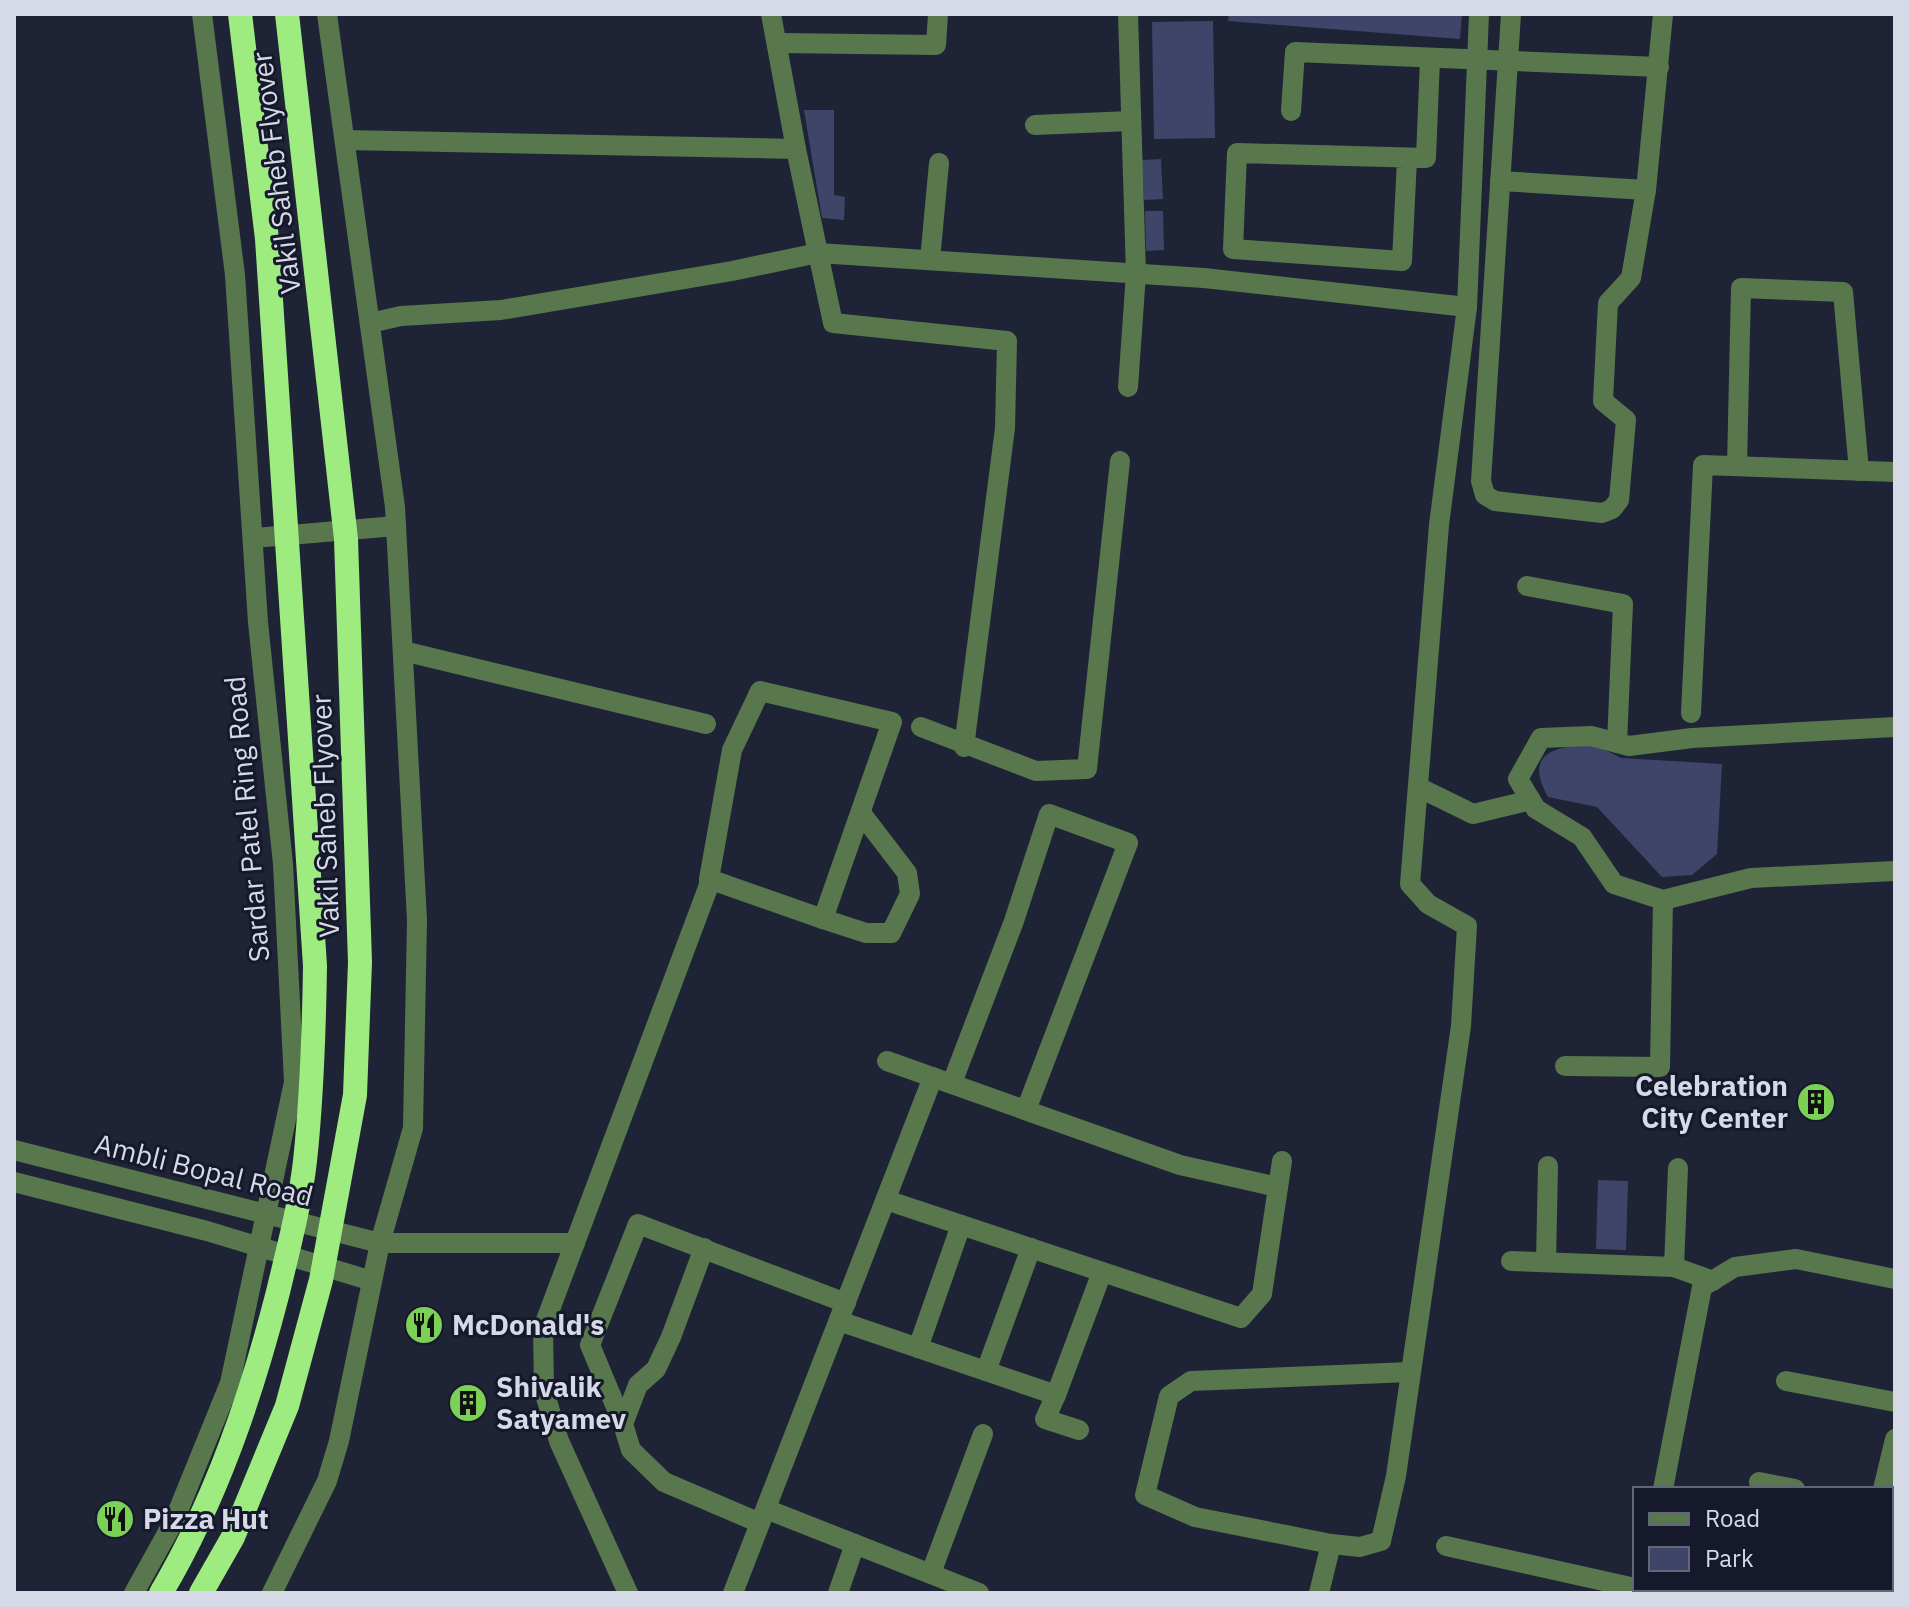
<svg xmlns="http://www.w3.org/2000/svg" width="1909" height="1607" viewBox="0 0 1909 1607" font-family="'IBM Plex Sans',sans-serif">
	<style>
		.green { fill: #3e4569 }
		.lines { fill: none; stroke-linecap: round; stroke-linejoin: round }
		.minor { stroke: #58774d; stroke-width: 20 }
		.highway-bridge { stroke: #9eeb80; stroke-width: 24 }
		.labels { text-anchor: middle; stroke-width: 6; stroke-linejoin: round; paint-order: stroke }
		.street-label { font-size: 28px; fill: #d6d9e6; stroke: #16192c }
		.poi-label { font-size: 28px; font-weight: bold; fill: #d6d9e6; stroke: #16192c; text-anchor: start }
	</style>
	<rect width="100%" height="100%" fill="#1f2336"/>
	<g class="green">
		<polygon points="1229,14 1462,14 1460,39 1228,21"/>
		<polygon points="1213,21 1215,138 1154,139 1152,22"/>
		<polygon points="804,110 834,110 834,195 845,197 844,220 822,218"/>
		<polygon points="1161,159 1163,199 1144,200 1142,160"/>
		<polygon points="1145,211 1163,211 1164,250 1146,251"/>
		<path d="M1594 744 1621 758 1722 764 1717 854 1692 875 1662 877 1597 807 1548 797C1522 750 1558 747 1594 744Z"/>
		<polygon points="1598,1180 1628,1181 1626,1250 1596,1249"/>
	</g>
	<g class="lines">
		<g class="minor">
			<polyline points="771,14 796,149"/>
			<polyline points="1511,14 1481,481 1485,495 1495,501 1602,513 1612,509 1619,500 1626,420 1603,401 1608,303 1631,278 1646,190 1663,14"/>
			<polyline points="779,43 936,45 938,14"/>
			<polyline points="1291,111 1295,52 1659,67"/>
			<polyline points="1035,125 1131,121"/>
			<polyline points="345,140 796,149 818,253 1204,278 1467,307"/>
			<polyline points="1407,159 1402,261 1233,249 1237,153 1426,158 1430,59"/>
			<polyline points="1500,181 1646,190"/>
			<polyline points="930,260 939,163"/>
			<polyline points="370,323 401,316 501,310 732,271 818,253 833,323 1007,341 1005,428 964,747"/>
			<polyline points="1128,387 1136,274 1128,14"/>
			<polyline points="1737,466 1741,288 1843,292 1859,471"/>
			<polyline points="253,538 396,526"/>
			<polyline points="1527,586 1623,604 1617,743"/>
			<polyline points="403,651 706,724"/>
			<polyline points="1691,713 1703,465 1895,472"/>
			<polyline points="921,727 1036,771 1087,769 1120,461"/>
			<polyline points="1895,727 1692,738 1629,746 1591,736 1541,738 1518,779 1536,809 1582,837 1614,884 1663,900 1751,878 1895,871"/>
			<polyline points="1418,787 1473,814 1531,800"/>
			<polyline points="823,919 866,933 891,933 910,894 907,873 861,813"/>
			<polyline points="887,1061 1180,1165 1278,1187"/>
			<polyline points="1565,1066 1660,1067 1663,900"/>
			<polyline points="952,1083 1014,921 1049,814 1128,843 1026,1110"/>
			<polyline points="14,1150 380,1243 575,1243"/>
			<polyline points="14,1182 207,1231 372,1281"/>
			<polyline points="886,1200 1241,1318 1262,1294 1282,1161"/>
			<polyline points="704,1248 671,1337 656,1369 638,1385 623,1424 631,1450 664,1482 760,1523"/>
			<polyline points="1511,1261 1674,1267 1713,1281"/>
			<polyline points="1546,1262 1548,1166"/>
			<polyline points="1674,1267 1678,1168"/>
			<polyline points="839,1321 1056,1395 1045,1419 1079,1430"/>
			<polyline points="918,1348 961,1225"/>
			<polyline points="986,1371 1031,1248"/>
			<polyline points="1786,1381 1895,1402"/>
			<polyline points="1056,1395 1102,1272"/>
			<polyline points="623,1424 590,1345 638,1224 846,1303"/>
			<polyline points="1759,1482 1795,1489"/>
			<polyline points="1663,1489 1702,1287 1735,1267 1796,1259 1895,1279"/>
			<polyline points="1883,1489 1895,1439"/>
			<polyline points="1891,1508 1895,1509"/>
			<polyline points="766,1509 979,1593"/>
			<polyline points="1331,1544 1195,1517 1145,1495 1169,1396 1191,1381 1410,1372"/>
			<polyline points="1446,1546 1635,1588"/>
			<polyline points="931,1573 983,1434"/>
			<polyline points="1776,1589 1796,1593"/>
			<polyline points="134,1593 174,1521 230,1383 294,1082 283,864 258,622 235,275 202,14"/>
			<polyline points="272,1593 327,1481 339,1441 380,1243 413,1128 417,920 395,507 327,14"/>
			<polyline points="628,1593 559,1441 544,1391 543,1328 709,885 709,879 732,750 760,691 892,722 823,919 709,879"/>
			<polyline points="733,1593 933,1077"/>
			<polyline points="838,1593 855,1544"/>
			<polyline points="1319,1593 1331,1544 1360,1547 1381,1541 1396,1476 1461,1026 1467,926 1428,904 1410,884 1439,525 1467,307 1479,14"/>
			<polyline points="1858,1593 1859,1589"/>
		</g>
		<g class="highway-bridge">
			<path d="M161 1593C216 1500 251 1397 278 1292 288 1250 300 1205 305 1161 312 1096 314 1031 315 966L267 239 240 14"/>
			<polyline points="201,1593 233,1537 287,1406 321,1280 355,1095 360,962 346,539 287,14"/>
		</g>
	</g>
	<defs>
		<symbol id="building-disc" viewBox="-11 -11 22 22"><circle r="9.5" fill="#7bd156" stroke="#16192c"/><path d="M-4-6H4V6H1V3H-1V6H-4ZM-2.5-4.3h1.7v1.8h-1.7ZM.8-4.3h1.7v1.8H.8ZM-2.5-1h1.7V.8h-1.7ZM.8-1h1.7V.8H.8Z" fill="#111"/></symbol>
		<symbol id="restaurant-disc" viewBox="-11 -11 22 22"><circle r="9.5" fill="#7bd156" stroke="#16192c"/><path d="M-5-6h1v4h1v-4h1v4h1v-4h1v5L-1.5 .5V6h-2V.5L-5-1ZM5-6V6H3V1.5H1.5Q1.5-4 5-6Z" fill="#111"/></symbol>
	</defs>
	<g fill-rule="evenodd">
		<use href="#building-disc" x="1794" y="1080" width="44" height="44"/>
		<use href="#restaurant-disc" x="402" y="1303" width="44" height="44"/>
		<use href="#building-disc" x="446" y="1381" width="44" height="44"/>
		<use href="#restaurant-disc" x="93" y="1497" width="44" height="44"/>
	</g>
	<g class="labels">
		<g class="street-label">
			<text transform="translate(276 173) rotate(-97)" y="10">Vakil Saheb Flyover</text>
			<text transform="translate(325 816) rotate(-92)" y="10">Vakil Saheb Flyover</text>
			<text transform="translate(247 819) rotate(-95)" y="10">Sardar Patel Ring Road</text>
			<text transform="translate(204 1170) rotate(14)" y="10">Ambli Bopal Road</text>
		</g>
		<g class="poi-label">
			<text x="1788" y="1096" text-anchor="end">Celebration<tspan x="1788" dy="32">City Center</tspan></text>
			<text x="452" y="1335">McDonald's</text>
			<text x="496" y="1397">Shivalik<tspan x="496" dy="32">Satyamev</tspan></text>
			<text x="143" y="1529">Pizza Hut</text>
		</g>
	</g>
	<rect width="1909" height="1607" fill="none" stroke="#d6d9e6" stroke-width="32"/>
	<rect x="1633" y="1487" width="260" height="104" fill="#16192c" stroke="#636676" stroke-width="2"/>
	<rect x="1649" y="1513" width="40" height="12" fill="#58774d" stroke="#636676" stroke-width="2"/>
	<text x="1705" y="1527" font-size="24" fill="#d6d9e6">Road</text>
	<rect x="1649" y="1547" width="40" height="24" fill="#3e4569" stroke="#636676" stroke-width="2"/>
	<text x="1705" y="1567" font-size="24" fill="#d6d9e6">Park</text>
</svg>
